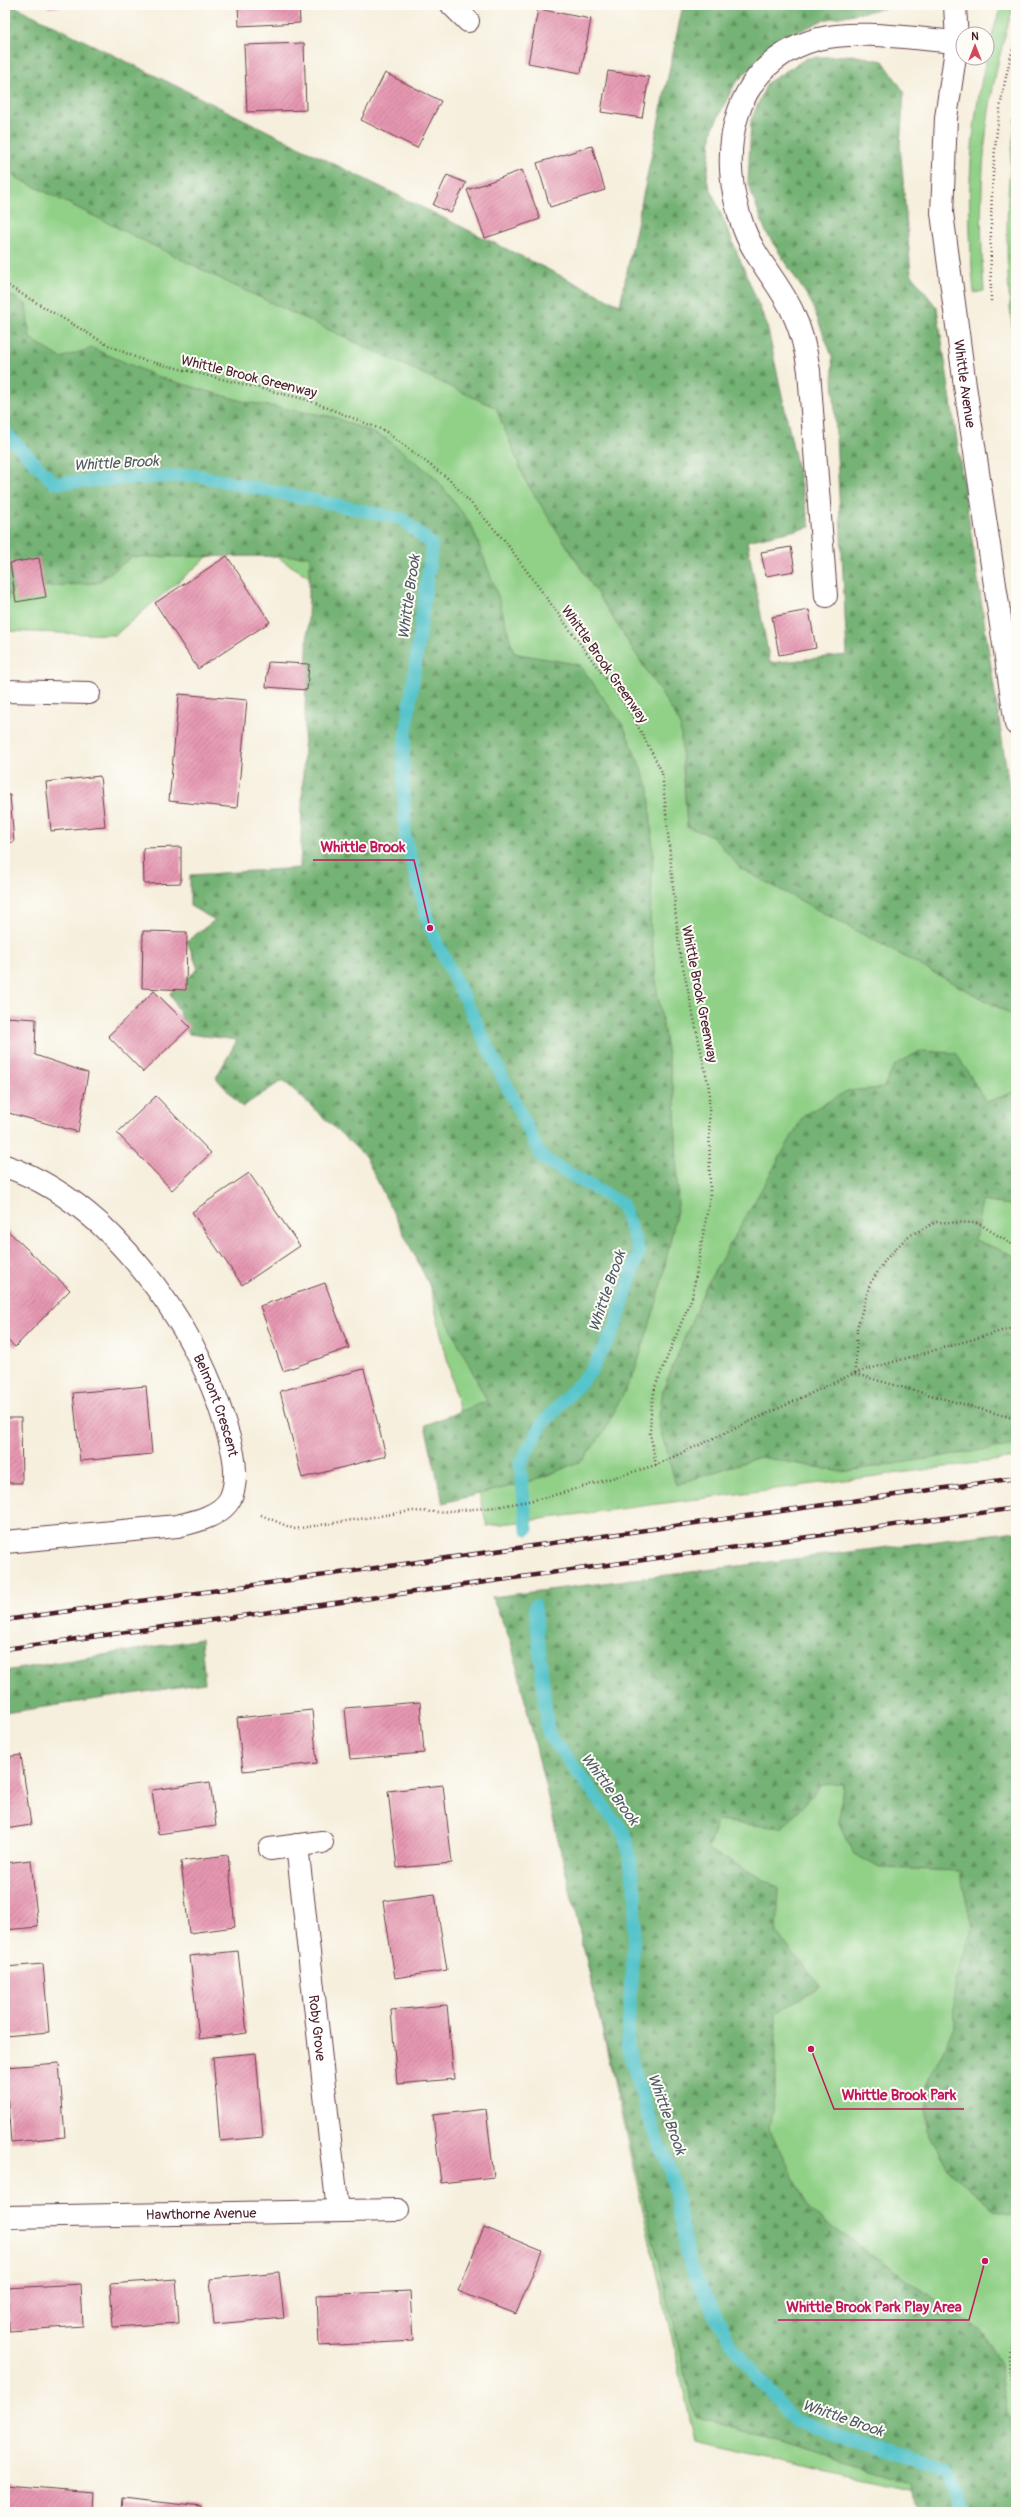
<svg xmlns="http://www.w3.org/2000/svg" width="1021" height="2517" viewBox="0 0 1021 2517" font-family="Pangolin,sans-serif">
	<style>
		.green { fill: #90d087; stroke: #6d7859 }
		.forest { fill: url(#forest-firs); stroke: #5f6850 }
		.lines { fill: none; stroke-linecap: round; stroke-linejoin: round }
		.stream { stroke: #56c4cb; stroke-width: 13 }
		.building { fill: url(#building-hatch) }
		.service-casing { stroke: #643e46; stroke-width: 24 }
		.minor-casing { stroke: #643e46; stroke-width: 24 }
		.primary-casing { stroke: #643e46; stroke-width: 24 }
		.path { stroke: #643e46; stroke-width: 2.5; stroke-dasharray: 1 3; stroke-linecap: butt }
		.service { stroke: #fff; stroke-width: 22 }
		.minor { stroke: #fff; stroke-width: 22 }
		.primary { stroke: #fff; stroke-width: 22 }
		.rail-casing { stroke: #4a1f2b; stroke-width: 4.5 }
		.rail { stroke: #fdfcf7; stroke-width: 3; stroke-dasharray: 9; stroke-linecap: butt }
		.labels { text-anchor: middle; stroke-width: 4; stroke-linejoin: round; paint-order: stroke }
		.street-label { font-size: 14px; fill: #4a1f2b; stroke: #fdfcf7 }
		.water-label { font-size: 15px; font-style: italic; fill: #4e5963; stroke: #fdfcf7 }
		.leader { fill: none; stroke: #c2185b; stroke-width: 1.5 }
		.callout-dot { fill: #c2185b; stroke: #fdfcf7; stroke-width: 1.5 }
		.callout-label { font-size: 15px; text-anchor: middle; font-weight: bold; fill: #c2185b; stroke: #fdfcf7; stroke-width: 4; stroke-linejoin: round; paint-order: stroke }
	</style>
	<defs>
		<pattern id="forest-firs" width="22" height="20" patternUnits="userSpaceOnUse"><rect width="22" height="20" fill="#74b274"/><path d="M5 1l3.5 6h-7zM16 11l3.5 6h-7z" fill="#61905f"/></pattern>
		<pattern id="building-hatch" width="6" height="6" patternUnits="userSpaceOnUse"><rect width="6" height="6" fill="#e696b1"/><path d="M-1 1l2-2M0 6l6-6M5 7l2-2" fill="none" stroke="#bc7a90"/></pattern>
	</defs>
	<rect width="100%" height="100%" fill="#fdfcf7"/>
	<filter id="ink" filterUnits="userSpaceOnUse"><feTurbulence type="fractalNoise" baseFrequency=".025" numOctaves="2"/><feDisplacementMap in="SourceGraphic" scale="8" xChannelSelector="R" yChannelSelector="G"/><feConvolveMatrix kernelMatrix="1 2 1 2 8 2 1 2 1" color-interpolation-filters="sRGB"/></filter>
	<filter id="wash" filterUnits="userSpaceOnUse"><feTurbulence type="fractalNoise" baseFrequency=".012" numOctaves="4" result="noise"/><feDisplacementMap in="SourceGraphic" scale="16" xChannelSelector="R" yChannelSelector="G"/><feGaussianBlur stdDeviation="0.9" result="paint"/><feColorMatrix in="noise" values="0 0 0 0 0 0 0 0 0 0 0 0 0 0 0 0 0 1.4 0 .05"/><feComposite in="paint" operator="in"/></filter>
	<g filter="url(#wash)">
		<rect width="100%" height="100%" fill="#f6efdd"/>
		<g class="green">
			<path d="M1001 5H1014C983 101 977 191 984 291L974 293C964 189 970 103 1001 5Z"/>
			<polygon points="5,34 651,347 727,770 1016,933 1016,1458 487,1526 343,924 384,624 237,532 115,635 5,631"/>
			<path d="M1016 119V356C1004 278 1004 197 1016 119Z"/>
			<polygon points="1016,1589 1016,2512 695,2441 518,1657"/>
		</g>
		<g class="forest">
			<polygon points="5,5 12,5 620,305 683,5 890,5 886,8 823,20 775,43 734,85 712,130 707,180 767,325 810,527 747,541 770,663 847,655 832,356 811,302 766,232 748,184 751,120 767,83 807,58 852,55 883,61 904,92 900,145 911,274 937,308 1009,786 1016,839 1016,1017 740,868 713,836 687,827 680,723 526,482 496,408 231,284 5,172"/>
			<polygon points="5,292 26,304 30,338 61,358 92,348 158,377 246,402 334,417 385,438 435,477 471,524 497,593 514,653 580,665 624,727 649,788 653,855 650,923 657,989 675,1098 678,1205 658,1298 635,1371 605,1430 583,1460 536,1480 443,1503 425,1425 487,1401 365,1156 283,1080 242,1107 216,1078 237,1040 189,1034 170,993 198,969 187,941 215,920 190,906 190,875 300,868 310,556 132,557 97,583 12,589 5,605"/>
			<polygon points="920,1051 956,1053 986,1102 1016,1091 1016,1206 982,1201 975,1240 1016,1256 1016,1445 842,1472 760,1457 676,1485 658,1422 663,1390 705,1288 804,1115 847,1091 883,1088 895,1065"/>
			<polygon points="1016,1531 1016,2216 994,2209 950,2172 927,2131 927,2083 955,2027 954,1985 972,1929 960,1871 880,1868 854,1854 839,1821 843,1784 822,1785 782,1828 717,1821 708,1849 779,1888 777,1934 821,1986 776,2014 776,2085 769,2129 811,2212 983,2333 1000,2364 1007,2409 1016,2434 1016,2512 919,2512 907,2481 695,2416 511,1642 492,1597"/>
			<polygon points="201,1639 205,1683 5,1713 5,1671"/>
		</g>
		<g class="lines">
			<g class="stream">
				<polyline points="5,432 54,483 195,475 402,519 432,545 403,753 405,837 430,928 542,1158 622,1204 639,1251 615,1328 591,1371 542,1424 520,1464 527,1529"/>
				<polyline points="535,1606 548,1733 626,1836 636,1899 627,2046 651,2125 671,2171 689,2264 731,2344 794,2421 946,2469 965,2512"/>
			</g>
		</g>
		<g id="blocks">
			<g class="building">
				<polygon points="48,5 70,5 70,6 48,8"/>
				<polygon points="238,5 299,5 300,23 239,26"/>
				<polygon points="575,5 593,5 592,9"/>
				<polygon points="538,9 591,19 581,73 528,63"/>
				<polygon points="304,43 306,110 247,112 244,45"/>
				<polygon points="608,71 649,77 642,118 601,112"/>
				<polygon points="385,73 441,101 417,148 361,120"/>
				<polygon points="592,146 605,190 550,207 537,163"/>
				<polygon points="522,170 540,219 485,238 467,190"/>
				<polygon points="447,175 466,183 451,213 433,205"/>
				<polygon points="791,547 795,571 766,576 761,552"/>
				<polygon points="227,556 270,622 198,669 155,603"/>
				<polygon points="39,558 46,597 16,602 10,563"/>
				<polygon points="809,610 816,648 779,655 772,617"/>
				<polygon points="268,662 309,664 307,690 266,687"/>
				<polygon points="179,694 247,700 237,808 169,801"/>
				<polygon points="100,776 105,826 51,831 46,782"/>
				<polygon points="5,795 10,795 14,842 5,843"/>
				<polygon points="181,847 181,883 144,884 143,848"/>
				<polygon points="143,931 187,932 186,990 142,988"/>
				<polygon points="154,991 190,1027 143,1072 108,1036"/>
				<polygon points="5,1017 36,1019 35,1055 88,1073 78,1132 5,1112"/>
				<polygon points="156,1096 211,1153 172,1190 117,1133"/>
				<polygon points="249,1173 300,1246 242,1285 192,1212"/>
				<polygon points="5,1228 70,1290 15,1347 5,1338"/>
				<polygon points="325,1283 349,1348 283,1371 260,1306"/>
				<polygon points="364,1369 386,1456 302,1478 280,1391"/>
				<polygon points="146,1386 152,1454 80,1461 73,1393"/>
				<polygon points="5,1418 21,1418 22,1483 5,1483"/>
				<polygon points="420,1702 424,1753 350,1759 345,1708"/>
				<polygon points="312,1710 317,1763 243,1771 237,1718"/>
				<polygon points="21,1755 31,1825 5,1829 5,1757"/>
				<polygon points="210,1782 216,1826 158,1834 152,1790"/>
				<polygon points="443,1785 452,1863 397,1868 388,1791"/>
				<polygon points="228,1855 235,1927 189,1933 181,1861"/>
				<polygon points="31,1860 38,1927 5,1930 5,1863"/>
				<polygon points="435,1894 447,1970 395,1978 383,1901"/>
				<polygon points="238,1951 247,2033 199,2039 190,1956"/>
				<polygon points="43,1964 49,2032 5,2036 5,1967"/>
				<polygon points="447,2005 454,2079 397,2084 391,2010"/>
				<polygon points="256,2053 263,2137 220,2141 213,2057"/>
				<polygon points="59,2063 65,2137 11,2142 5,2067"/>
				<polygon points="486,2109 494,2177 441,2183 433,2115"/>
				<polygon points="484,2227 542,2251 516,2314 458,2291"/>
				<polygon points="279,2272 284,2318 214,2324 210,2279"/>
				<polygon points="176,2279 179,2323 113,2327 110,2284"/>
				<polygon points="81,2284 83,2326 9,2331 7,2288"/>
				<polygon points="410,2291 413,2341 319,2346 317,2295"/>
				<polygon points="5,2485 93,2492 92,2512 5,2512"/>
				<polygon points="123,2498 202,2507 201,2512 122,2512"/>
			</g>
		</g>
	</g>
	<g filter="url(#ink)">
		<use href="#blocks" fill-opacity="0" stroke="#643e46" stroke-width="1"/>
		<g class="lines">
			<defs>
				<path id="service" d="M826 596 809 371C806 350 802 332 793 313 780 284 755 259 744 229 715 154 731 63 818 39 856 29 916 39 957 42"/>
				<g id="minor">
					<polyline points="452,5 468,21"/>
					<polyline points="5,691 89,693"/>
					<path id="s1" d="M5 1166C41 1178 71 1198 100 1224 159 1280 205 1352 227 1431 234 1452 240 1478 230 1499 221 1516 194 1522 177 1526L5 1542"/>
					<path id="s2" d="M297 1845 338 2211"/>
					<polyline points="270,1849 322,1842"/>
					<path id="s3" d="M5 2217 398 2210"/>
				</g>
				<g id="primary">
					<path id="s4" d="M955 5 957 42 946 118 942 213 965 386 1016 724"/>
				</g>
			</defs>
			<use href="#service" class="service-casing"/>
			<use href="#minor" class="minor-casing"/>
			<use href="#primary" class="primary-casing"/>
			<g class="path">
				<polyline points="5,284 106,344 139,359 308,400 385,431 450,480 504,540 631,713 662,772 679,948 709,1088 710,1196 692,1297 655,1387 651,1409 650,1433 656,1465"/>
				<path d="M991 301C990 213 990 124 1016 38"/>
				<polyline points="855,1373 857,1328 870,1284 886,1259 907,1237 936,1222 978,1223 1016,1247"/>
				<polyline points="855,1374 1016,1419"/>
				<polyline points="261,1515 294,1529 412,1511 438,1512 497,1507 548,1497 656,1465 855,1373 1016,1327"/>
				<path d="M1016 2325C1010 2360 1007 2372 1016 2406"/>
			</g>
			<use href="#service" class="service"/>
			<use href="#minor" class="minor"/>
			<use href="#primary" class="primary"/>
			<defs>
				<g id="rail">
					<polyline points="5,1620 1016,1478"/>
					<polyline points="5,1649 1016,1508"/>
				</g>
			</defs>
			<use href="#rail" class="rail-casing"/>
			<use href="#rail" class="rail"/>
		</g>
	</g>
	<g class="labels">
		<g class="street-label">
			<text transform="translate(249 376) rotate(14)" y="5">Whittle Brook Greenway</text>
			<text dy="5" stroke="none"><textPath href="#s4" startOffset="381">Whittle Avenue</textPath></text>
			<text transform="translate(605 664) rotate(55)" y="5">Whittle Brook Greenway</text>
			<text transform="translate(700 994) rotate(79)" y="5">Whittle Brook Greenway</text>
			<text dy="5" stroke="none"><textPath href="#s1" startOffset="330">Belmont Crescent</textPath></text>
			<text dy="5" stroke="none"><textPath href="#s2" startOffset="184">Roby Grove</textPath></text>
			<text dy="5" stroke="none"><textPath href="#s3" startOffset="196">Hawthorne Avenue</textPath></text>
		</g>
		<g class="water-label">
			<text transform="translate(116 463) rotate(-3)" y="5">Whittle Brook</text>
			<text transform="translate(409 597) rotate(-82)" y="5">Whittle Brook</text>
			<text transform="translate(607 1291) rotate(-71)" y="5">Whittle Brook</text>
			<text transform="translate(610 1789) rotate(53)" y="5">Whittle Brook</text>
			<text transform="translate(667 2114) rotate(70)" y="5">Whittle Brook</text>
			<text transform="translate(843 2418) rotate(19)" y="5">Whittle Brook</text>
		</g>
	</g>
	<path class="leader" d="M430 928L414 860H313M811 2049L834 2109H964M985 2261L969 2320H778"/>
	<g class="callout-dot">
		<circle cx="430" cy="928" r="4"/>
		<circle cx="811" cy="2049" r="4"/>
		<circle cx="985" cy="2261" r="4"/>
	</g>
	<g class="callout-label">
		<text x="363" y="852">Whittle Brook</text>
		<text x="899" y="2100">Whittle Brook Park</text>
		<text x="874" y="2312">Whittle Brook Park Play Area</text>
	</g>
	<rect width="1021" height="2517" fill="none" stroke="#fdfcf7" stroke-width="20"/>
	<g transform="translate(975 46)"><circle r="19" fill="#fdfcf7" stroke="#b5a4a5"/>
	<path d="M0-3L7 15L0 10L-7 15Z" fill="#d1495b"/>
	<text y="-6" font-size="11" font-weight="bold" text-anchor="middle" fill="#4a1f2b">N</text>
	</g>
</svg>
